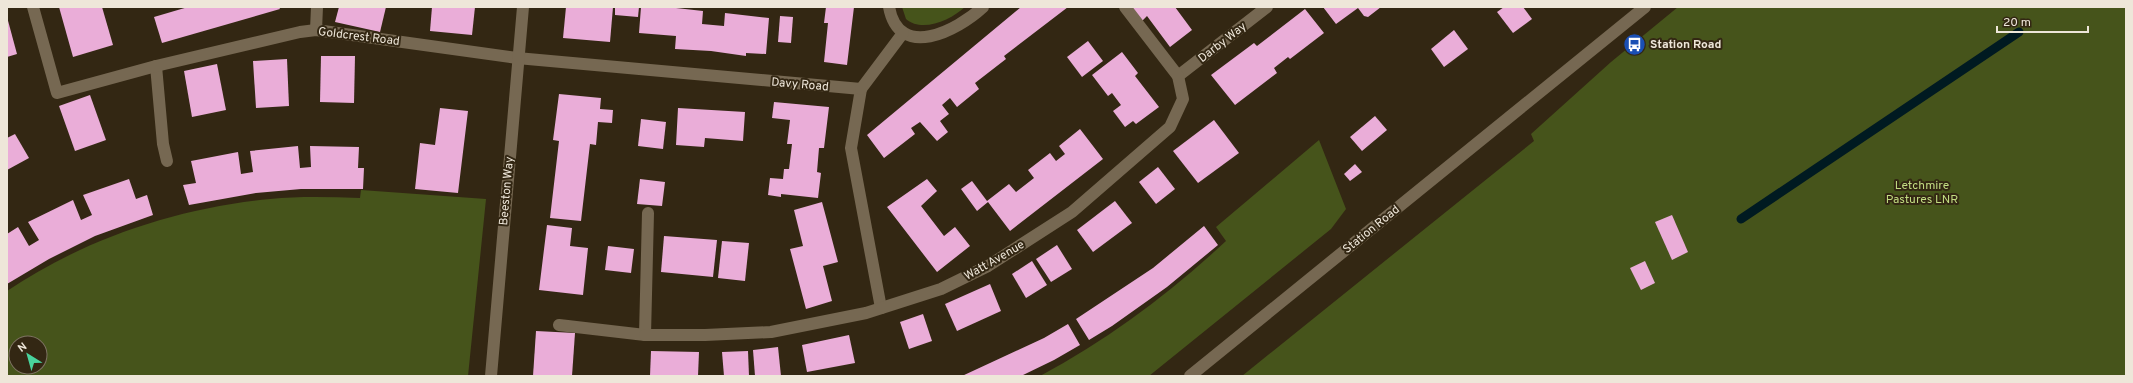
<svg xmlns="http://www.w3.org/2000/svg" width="2133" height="383" viewBox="0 0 2133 383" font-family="Overpass,sans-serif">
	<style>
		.green { fill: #46541b; fill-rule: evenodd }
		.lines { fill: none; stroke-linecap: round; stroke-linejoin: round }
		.stream { stroke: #001a21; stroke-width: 9 }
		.building { fill: #eaadd8 }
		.lane { stroke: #766852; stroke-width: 12 }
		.street { stroke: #766852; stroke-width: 12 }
		.secondary { stroke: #766852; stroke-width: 12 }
		.labels { text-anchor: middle; stroke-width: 4; stroke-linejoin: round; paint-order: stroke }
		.street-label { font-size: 12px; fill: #eee6d9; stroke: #332713 }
		.poi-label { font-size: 12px; font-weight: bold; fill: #eee6d9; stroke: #332713; text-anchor: start }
		.park-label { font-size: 12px; fill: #c2dc82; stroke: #332713 }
	</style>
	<rect width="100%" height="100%" fill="#332713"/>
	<g class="green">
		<path d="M902 7H965C951 20 922 33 906 19Z"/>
		<polygon points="1678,7 2126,7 2126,376 1242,376 1534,141 1531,134 1611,62"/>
		<path d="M1319 140 1346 209 1331 229 1149 376H1040C1109 339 1169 294 1226 241L1216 227Z"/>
		<path d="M361 190 486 199 468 376H7V291C84 239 177 208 270 199 300 196 330 197 360 198ZM16 343H40V367H16Z"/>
	</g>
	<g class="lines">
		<polyline class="stream" points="1741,219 2019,32"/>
	</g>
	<g class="building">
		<polygon points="59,7 102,7 113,45 73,57"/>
		<polygon points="188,7 279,7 280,9 162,43 154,17"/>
		<polygon points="339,7 386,7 380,32 335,22"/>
		<polygon points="432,7 475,7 472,35 430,31"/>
		<polygon points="566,7 613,7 610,42 563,38"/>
		<polygon points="615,7 639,7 638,17 615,15"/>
		<polygon points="641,7 667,7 703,11 702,24 724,26 725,13 769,18 766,54 746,53 746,56 711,51 675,49 676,36 639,33"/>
		<polygon points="826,7 854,7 847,65 824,62 828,23 824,23"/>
		<polygon points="1021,7 1068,7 1004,56 1006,59 975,83 979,89 957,107 950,98 942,105 949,114 940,121 948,132 937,141 920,122 911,128 915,134 884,158 867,135"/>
		<polygon points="1131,7 1175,7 1192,30 1170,47 1147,16 1142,21"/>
		<polygon points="1323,7 1381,7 1368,17 1364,16 1358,8 1336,24"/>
		<polygon points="1504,7 1523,7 1532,19 1513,33 1497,12"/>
		<polygon points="1305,9 1324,33 1290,59 1288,57 1274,68 1277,73 1235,105 1211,75 1254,43 1257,46"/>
		<polygon points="780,16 793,17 791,43 778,42"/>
		<polygon points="7,17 17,54 7,57"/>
		<polygon points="1454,30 1468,49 1444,67 1431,49"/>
		<polygon points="1088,41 1103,61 1082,77 1067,57"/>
		<polygon points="1122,52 1138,73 1135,76 1159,107 1136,124 1133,121 1125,127 1113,111 1121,105 1112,93 1108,96 1092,75"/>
		<polygon points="321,56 355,56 354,103 320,102"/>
		<polygon points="287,59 289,106 256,108 253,61"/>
		<polygon points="217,64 226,110 192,117 184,71"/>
		<polygon points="559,94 601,98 600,109 613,110 612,123 598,122 596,145 590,144 581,221 550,218 559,141 553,140"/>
		<polygon points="90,95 106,140 75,151 59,106"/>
		<polygon points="774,102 829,107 824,148 819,148 817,172 821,173 818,198 781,194 781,197 768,195 770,178 783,179 784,169 789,169 792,144 787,144 790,120 772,118"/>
		<polygon points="440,108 468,111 458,193 415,189 420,143 435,145"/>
		<polygon points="678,108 745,112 743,141 705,138 704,147 676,145"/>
		<polygon points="1375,116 1387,130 1362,151 1350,137"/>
		<polygon points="641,119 666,122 663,149 638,146"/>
		<polygon points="1214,120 1239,153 1198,183 1173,151"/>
		<polygon points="1080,129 1103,159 1010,231 988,202 977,211 961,189 972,181 987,201 1009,184 1016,192 1034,178 1028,170 1050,153 1056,161 1065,154 1059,146"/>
		<polygon points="15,134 29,158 7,170 7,138"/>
		<polygon points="298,146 300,168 311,167 310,146 359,147 358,168 364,168 363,189 301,189 256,193 189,205 183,185 196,183 191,161 238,152 241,174 253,172 250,151"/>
		<polygon points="1355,164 1362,172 1350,181 1344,174"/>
		<polygon points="1158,167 1175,189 1156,204 1139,182"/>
		<polygon points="129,179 136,199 147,195 153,215 95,236 49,259 7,284 7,234 18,227 29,246 39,240 28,222 73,200 81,220 92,215 83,195"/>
		<polygon points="640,179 665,182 662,206 637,204"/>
		<polygon points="927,179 937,191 921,206 944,236 955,227 970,246 937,272 887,207"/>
		<polygon points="1115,201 1132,223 1093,252 1077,230"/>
		<polygon points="822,202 838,262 823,266 832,301 806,309 790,249 803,246 794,210"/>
		<polygon points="1672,215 1688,252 1672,260 1655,222"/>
		<polygon points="547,225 572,228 570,246 588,248 583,295 539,290"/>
		<polygon points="1204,226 1218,245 1167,287 1112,326 1089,340 1076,319 1153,268"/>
		<polygon points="664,236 717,240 713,277 661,272"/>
		<polygon points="722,241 749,243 745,281 718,278"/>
		<polygon points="1057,245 1072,269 1051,282 1036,259"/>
		<polygon points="608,246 634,249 631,273 605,270"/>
		<polygon points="1032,261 1047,285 1026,298 1012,274"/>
		<polygon points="1645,261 1655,283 1641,290 1630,268"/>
		<polygon points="990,284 1001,311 957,331 945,304"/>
		<polygon points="923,314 932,341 909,349 900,322"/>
		<polygon points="1068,324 1080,345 1054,360 1021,376 962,376 1044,338"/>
		<polygon points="536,331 575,333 572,376 533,376"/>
		<polygon points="849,335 855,363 807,372 802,345"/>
		<polygon points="778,347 781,376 755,376 753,350"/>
		<polygon points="651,351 699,352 698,376 650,376"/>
		<polygon points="748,351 749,376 724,376 722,352"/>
	</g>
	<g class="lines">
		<g class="lane">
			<polyline points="156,66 163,144 167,161"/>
			<polyline points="559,325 645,335 648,213"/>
		</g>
		<g class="street">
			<polyline points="33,7 57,93 156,66 300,32 316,30 517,58 861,89 851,148 881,308"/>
			<path d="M889 7C899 61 957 31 983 7"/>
			<polyline points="316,30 317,7"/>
			<polyline points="1178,76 1267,7"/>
			<polyline points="861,89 903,33"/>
			<polyline points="645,335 705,335 771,332 866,313 941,289 988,266 1072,212 1170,127 1183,99 1178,76 1125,7"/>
			<polyline points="491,376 523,7"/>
		</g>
		<polyline class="secondary" points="1190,376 1645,7"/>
	</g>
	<defs>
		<symbol id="bus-disc" viewBox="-11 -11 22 22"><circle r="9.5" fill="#1a4fb4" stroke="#332713"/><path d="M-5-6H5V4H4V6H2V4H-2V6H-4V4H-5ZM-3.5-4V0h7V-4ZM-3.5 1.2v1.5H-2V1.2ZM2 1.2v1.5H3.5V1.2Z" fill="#fff"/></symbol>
	</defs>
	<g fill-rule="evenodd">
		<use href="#bus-disc" x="1622" y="32" width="25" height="25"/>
	</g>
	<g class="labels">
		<g class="street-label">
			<text transform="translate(359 36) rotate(7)" y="4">Goldcrest Road</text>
			<text transform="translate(1222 42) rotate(-38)" y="4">Darby Way</text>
			<text transform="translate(800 84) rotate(5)" y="4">Davy Road</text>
			<text transform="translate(506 191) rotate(-85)" y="4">Beeston Way</text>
			<text transform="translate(1371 229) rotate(-39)" y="4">Station Road</text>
			<text transform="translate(994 260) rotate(-30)" y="4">Watt Avenue</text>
		</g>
		<g class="poi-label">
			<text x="1650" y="48">Station Road</text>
		</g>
		<g class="park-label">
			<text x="1922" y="189">Letchmire<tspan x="1922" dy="14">Pastures LNR</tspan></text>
		</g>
	</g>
	<rect width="2133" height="383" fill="none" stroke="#eee6d9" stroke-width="16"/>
	<g transform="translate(28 355) rotate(323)"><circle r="19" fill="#332713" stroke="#7e7362"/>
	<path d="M0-3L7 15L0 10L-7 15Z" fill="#49d49d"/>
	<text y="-6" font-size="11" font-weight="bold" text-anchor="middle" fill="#eee6d9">N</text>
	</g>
	<path d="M1997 26v6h91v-6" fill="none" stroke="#eee6d9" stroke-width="2"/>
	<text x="2003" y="26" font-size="12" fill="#eee6d9" stroke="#332713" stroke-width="3" paint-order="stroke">20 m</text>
</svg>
